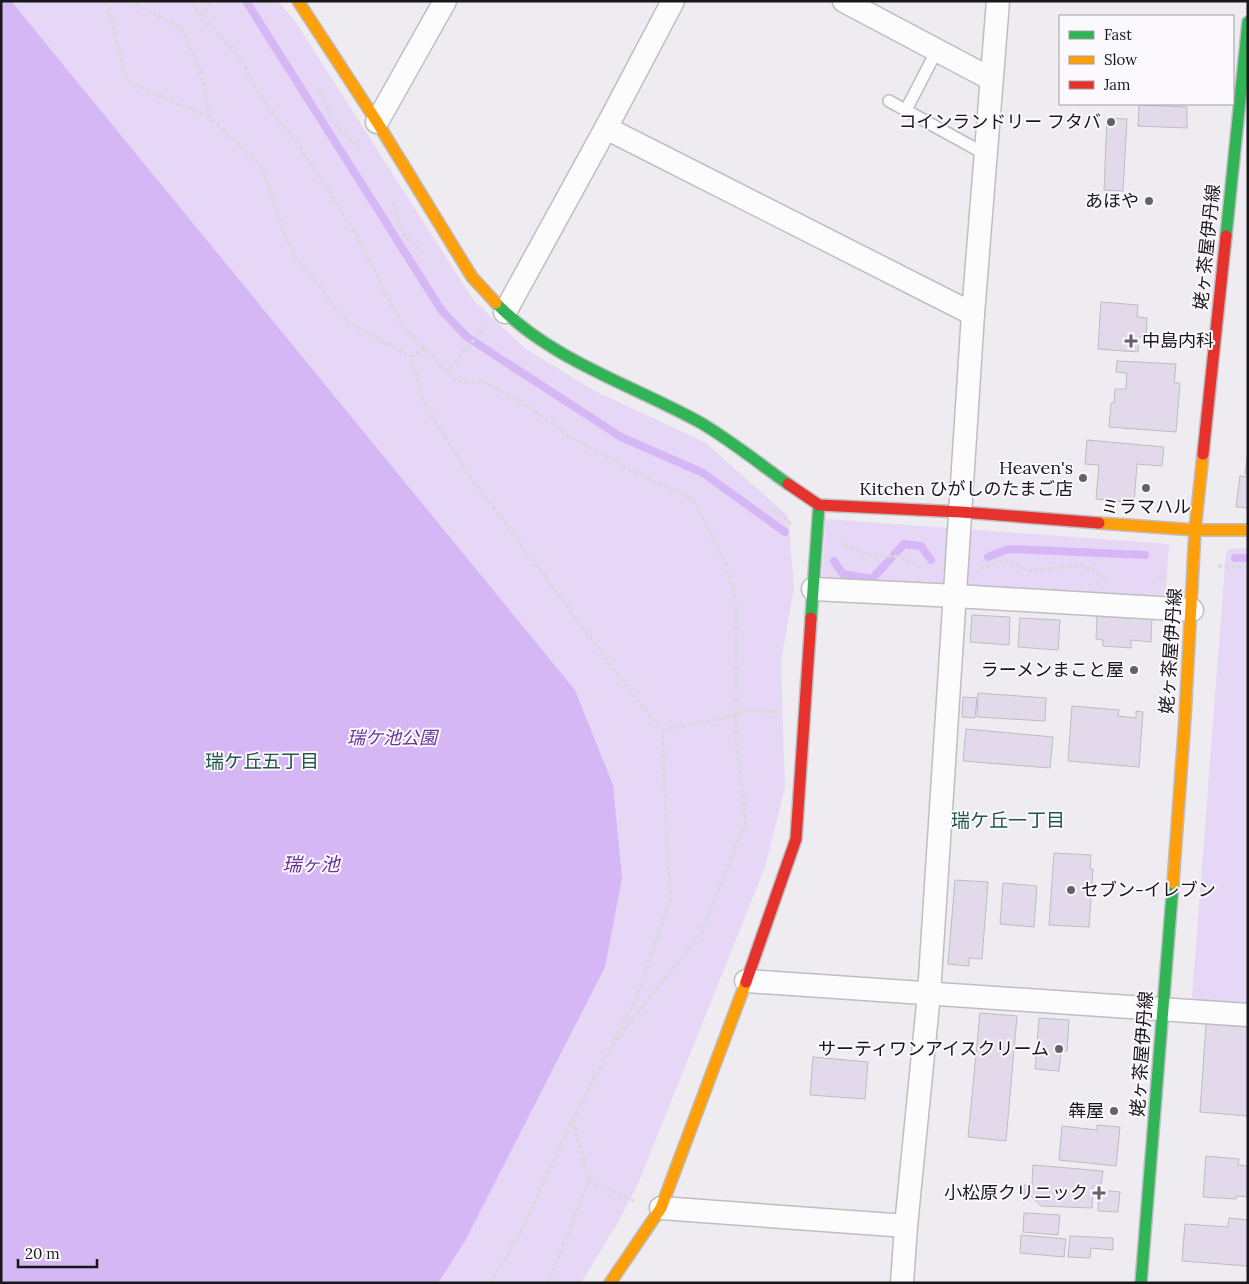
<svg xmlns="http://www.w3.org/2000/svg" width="1249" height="1284" viewBox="0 0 1249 1284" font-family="Lora,'Noto Sans JP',serif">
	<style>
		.green { fill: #e6d7f7 }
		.water { fill: #d5b7f6 }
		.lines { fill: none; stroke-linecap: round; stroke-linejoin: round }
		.stream { stroke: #d5b7f6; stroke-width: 8 }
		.building { fill: #e2daea; stroke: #bdbcbf }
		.lane-casing { stroke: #bebdc0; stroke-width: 14 }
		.street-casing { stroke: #bebdc0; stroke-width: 25 }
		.fast-casing { stroke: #bebdc0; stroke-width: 14 }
		.slow-casing { stroke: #bebdc0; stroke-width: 14 }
		.jam-casing { stroke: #bebdc0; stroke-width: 14 }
		.path { stroke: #dad9da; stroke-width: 3; stroke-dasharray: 4 2.5; stroke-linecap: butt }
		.lane { stroke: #fcfcfd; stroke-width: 11 }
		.street { stroke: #fcfcfd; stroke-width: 22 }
		.fast { stroke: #30b455; stroke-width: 11 }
		.slow { stroke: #ff9f0a; stroke-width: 11 }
		.jam { stroke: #e5322d; stroke-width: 11 }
		.poi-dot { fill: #636265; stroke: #fbf8fe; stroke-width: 2 }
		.labels { text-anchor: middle; stroke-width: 4; stroke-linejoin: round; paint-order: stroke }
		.poi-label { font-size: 18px; fill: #18171a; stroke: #fbf8fe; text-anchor: end }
		.street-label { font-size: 18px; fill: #18171a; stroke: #fbf8fe }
		.park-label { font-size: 18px; font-style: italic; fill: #693398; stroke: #fbf8fe }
		.neighbourhood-label { font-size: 19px; fill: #22574a; stroke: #fbf8fe }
		.water-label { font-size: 19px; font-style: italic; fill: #693397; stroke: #fbf8fe }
	</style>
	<rect width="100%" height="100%" fill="#eeecf1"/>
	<g class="green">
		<polygon points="1,1 278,1 295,21 474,301 526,349 595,391 706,443 788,516 794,588 781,661 785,788 765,867 638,1184 617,1224 581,1283 1,1283"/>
		<polygon points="826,519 1169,544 1165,607 821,587"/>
		<polygon points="1248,548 1248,1003 1197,1000 1192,997 1226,553 1229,549"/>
	</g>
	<polygon class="water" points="1,1 11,1 575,690 613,785 622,878 605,967 465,1241 438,1283 1,1283"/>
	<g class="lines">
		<g class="stream">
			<polyline points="246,1 442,311 467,337 621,437 703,473 785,532"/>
			<polyline points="988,557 1008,549 1145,555"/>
			<polyline points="1235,558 1248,558"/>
			<polyline points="834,561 843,574 872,579 904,544 921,546 931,560"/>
		</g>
	</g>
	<g class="building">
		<polygon points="1139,105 1187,107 1187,128 1138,126"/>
		<polygon points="1107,118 1127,119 1123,191 1104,190"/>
		<polygon points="1101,302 1138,305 1137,317 1147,318 1146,337 1139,337 1138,352 1098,349"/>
		<polygon points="1117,361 1176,364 1174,383 1180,383 1176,432 1109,427 1111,403 1114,403 1115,389 1126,389 1127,373 1116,372"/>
		<polygon points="1087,440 1164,447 1162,466 1137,464 1134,503 1096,499 1099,465 1085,464"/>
		<polygon points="1248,450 1248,474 1245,474"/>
		<polygon points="1240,476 1248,477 1248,508 1236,507"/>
		<polygon points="1097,614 1152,618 1151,642 1131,640 1131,648 1103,646 1103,640 1096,639"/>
		<polygon points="972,615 1010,617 1009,645 970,642"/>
		<polygon points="1020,618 1060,620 1058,650 1018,647"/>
		<polygon points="978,693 1046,698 1045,721 977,717"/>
		<polygon points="963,697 977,698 975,718 962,717"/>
		<polygon points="1072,706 1119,710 1118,716 1136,718 1136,711 1143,712 1139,767 1068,761"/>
		<polygon points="966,729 1053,737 1050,768 963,761"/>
		<polygon points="1054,853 1091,855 1090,869 1093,869 1089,927 1049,925"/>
		<polygon points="955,880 988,882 982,959 969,958 969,966 948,964"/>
		<polygon points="1003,883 1037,886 1034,927 1000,924"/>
		<polygon points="980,1013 1017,1016 1006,1141 968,1137"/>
		<polygon points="1039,1018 1069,1020 1067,1051 1061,1050 1059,1071 1035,1069"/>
		<polygon points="1206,1024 1248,1027 1248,1116 1200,1112"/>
		<polygon points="813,1057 868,1062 865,1099 810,1095"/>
		<polygon points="1097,1125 1120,1127 1116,1166 1059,1160 1062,1126 1097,1130"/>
		<polygon points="1206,1156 1239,1159 1238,1165 1248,1166 1248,1197 1236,1196 1236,1199 1203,1197"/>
		<polygon points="1033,1165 1103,1171 1101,1185 1093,1186 1092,1208 1041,1206 1031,1196 1024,1195 1024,1185 1032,1185"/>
		<polygon points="1100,1190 1120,1192 1118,1212 1098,1211"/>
		<polygon points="1024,1213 1060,1215 1058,1235 1023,1232"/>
		<polygon points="1229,1218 1248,1220 1248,1266 1182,1261 1185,1224 1228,1227"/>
		<polygon points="1021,1235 1066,1239 1064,1257 1020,1253"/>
		<polygon points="1070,1236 1113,1238 1113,1250 1091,1248 1090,1258 1068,1257"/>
	</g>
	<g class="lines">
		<defs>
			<g id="lane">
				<polyline points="889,101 985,154"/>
				<polyline points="906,110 937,50"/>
			</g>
			<g id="street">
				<polyline points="844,1 991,79"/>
				<polyline points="377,122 445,1"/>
				<polyline points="606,128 973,314"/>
				<polyline points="505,312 606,128 673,1"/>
				<polyline points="813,589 956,596 1192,610"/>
				<polyline points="746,981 1248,1015"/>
				<polyline points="661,1208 906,1226"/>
				<polyline points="902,1283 906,1226 929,994 973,314 998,1"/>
			</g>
			<g id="fast">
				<polyline points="1226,236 1248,22"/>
				<path d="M496 303C550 360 633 385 701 423 730 440 760 464 788 484"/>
				<polyline points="811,618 819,505"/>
				<polyline points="1141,1283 1173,883"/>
			</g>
			<g id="slow">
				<polyline points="298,1 377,122 472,277 496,303"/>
				<polyline points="1099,523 1195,530 1248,530"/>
				<polyline points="1173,883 1185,718 1195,530 1203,454"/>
				<polyline points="610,1283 661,1208 746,982"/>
			</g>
			<g id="jam">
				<polyline points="1203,454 1226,236"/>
				<polyline points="788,484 819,505 961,512 1099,523"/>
				<polyline points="746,982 796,839 811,618"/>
			</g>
		</defs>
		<use href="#lane" class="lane-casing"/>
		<use href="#street" class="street-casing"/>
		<use href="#fast" class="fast-casing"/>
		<use href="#slow" class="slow-casing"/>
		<use href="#jam" class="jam-casing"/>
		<g class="path">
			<polyline points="106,1 127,82 209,117"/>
			<polyline points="130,1 182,29 203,79 209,117 261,165 283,230 294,255 348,322 411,357"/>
			<polyline points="193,1 199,15 237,53 265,103 300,147 356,234 404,329 425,348 446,372 460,382 483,381 531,408 569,436 630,470 693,499 726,564 736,602 736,738 746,821 701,932 611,1047"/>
			<polyline points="199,15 215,1"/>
			<polyline points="320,88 332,120 346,137 360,147"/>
			<path d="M394 202C396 227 404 238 423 253"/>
			<polyline points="425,348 411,357 424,403 469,475 633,695 662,730 670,901 636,998 615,1040"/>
			<polyline points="446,372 485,327"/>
			<polyline points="773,509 791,524"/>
			<polyline points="844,544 865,554 900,557 923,568"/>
			<polyline points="1218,566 1248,567"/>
			<polyline points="980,569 1004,560 1030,571 1083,565 1109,579"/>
			<polyline points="1152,582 1167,576"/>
			<polyline points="662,730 735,716 745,710 779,712"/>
			<polyline points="589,1181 634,1201"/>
			<polyline points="490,1283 523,1228 573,1118 612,1045"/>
			<polyline points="548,1283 589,1181 573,1119"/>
		</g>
		<use href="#lane" class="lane"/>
		<use href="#street" class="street"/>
		<use href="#fast" class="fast"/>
		<use href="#slow" class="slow"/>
		<use href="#jam" class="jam"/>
	</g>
	<g class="poi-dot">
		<circle cx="1111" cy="122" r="5"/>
		<circle cx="1149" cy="201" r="5"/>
		<path d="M1128.5 333.5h5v5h5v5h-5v5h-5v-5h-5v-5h5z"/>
		<circle cx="1083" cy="478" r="5"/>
		<circle cx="1146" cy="488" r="5"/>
		<circle cx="1134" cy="670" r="5"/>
		<circle cx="1071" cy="890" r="5"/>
		<circle cx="1059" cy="1049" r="5"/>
		<circle cx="1114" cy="1111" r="5"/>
		<path d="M1096.5 1185.5h5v5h5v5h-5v5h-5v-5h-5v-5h5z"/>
	</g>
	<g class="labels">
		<g class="poi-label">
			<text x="1101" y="128">コインランドリー フタバ</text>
			<text x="1139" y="207">あほや</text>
			<text x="1142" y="347" text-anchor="start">中島内科</text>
			<text x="1073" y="474">Heaven's<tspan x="1073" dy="21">Kitchen ひがしのたまご店</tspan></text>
			<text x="1146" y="513" text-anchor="middle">ミラマハル</text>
			<text x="1124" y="676">ラーメンまこと屋</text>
			<text x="1081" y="896" text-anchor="start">セブン-イレブン</text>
			<text x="1049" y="1055">サーティワンアイスクリーム</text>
			<text x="1104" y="1117">犇屋</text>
			<text x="1088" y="1199">小松原クリニック</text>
		</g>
		<g class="street-label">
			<text transform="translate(1207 247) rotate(-84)" y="6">姥ヶ茶屋伊丹線</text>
			<text transform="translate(1171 651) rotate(-86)" y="6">姥ヶ茶屋伊丹線</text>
			<text transform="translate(1142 1054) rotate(-86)" y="6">姥ヶ茶屋伊丹線</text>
		</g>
		<g class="park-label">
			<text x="392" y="744">瑞ケ池公園</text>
		</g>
		<g class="neighbourhood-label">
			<text x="262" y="768">瑞ケ丘五丁目</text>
			<text x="1008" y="827">瑞ケ丘一丁目</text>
		</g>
		<g class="water-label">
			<text x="311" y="871">瑞ヶ池</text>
		</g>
	</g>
	<rect width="1249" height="1284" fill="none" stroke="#18171a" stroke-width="5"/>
	<rect x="1059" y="15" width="175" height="90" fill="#fbf8fe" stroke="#a09ea3"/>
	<rect x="1069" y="31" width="25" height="8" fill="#30b455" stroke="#a09ea3"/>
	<text x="1104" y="40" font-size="15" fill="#18171a">Fast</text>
	<rect x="1069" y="56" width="25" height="8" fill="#ff9f0a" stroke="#a09ea3"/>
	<text x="1104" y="65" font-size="15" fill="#18171a">Slow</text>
	<rect x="1069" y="81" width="25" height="8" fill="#e5322d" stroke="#a09ea3"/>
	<text x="1104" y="90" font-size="15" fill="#18171a">Jam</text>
	<path d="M18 1259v8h79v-8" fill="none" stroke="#18171a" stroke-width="2.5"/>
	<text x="25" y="1259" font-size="15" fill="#18171a" stroke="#fbf8fe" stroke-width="4" paint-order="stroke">20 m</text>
</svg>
